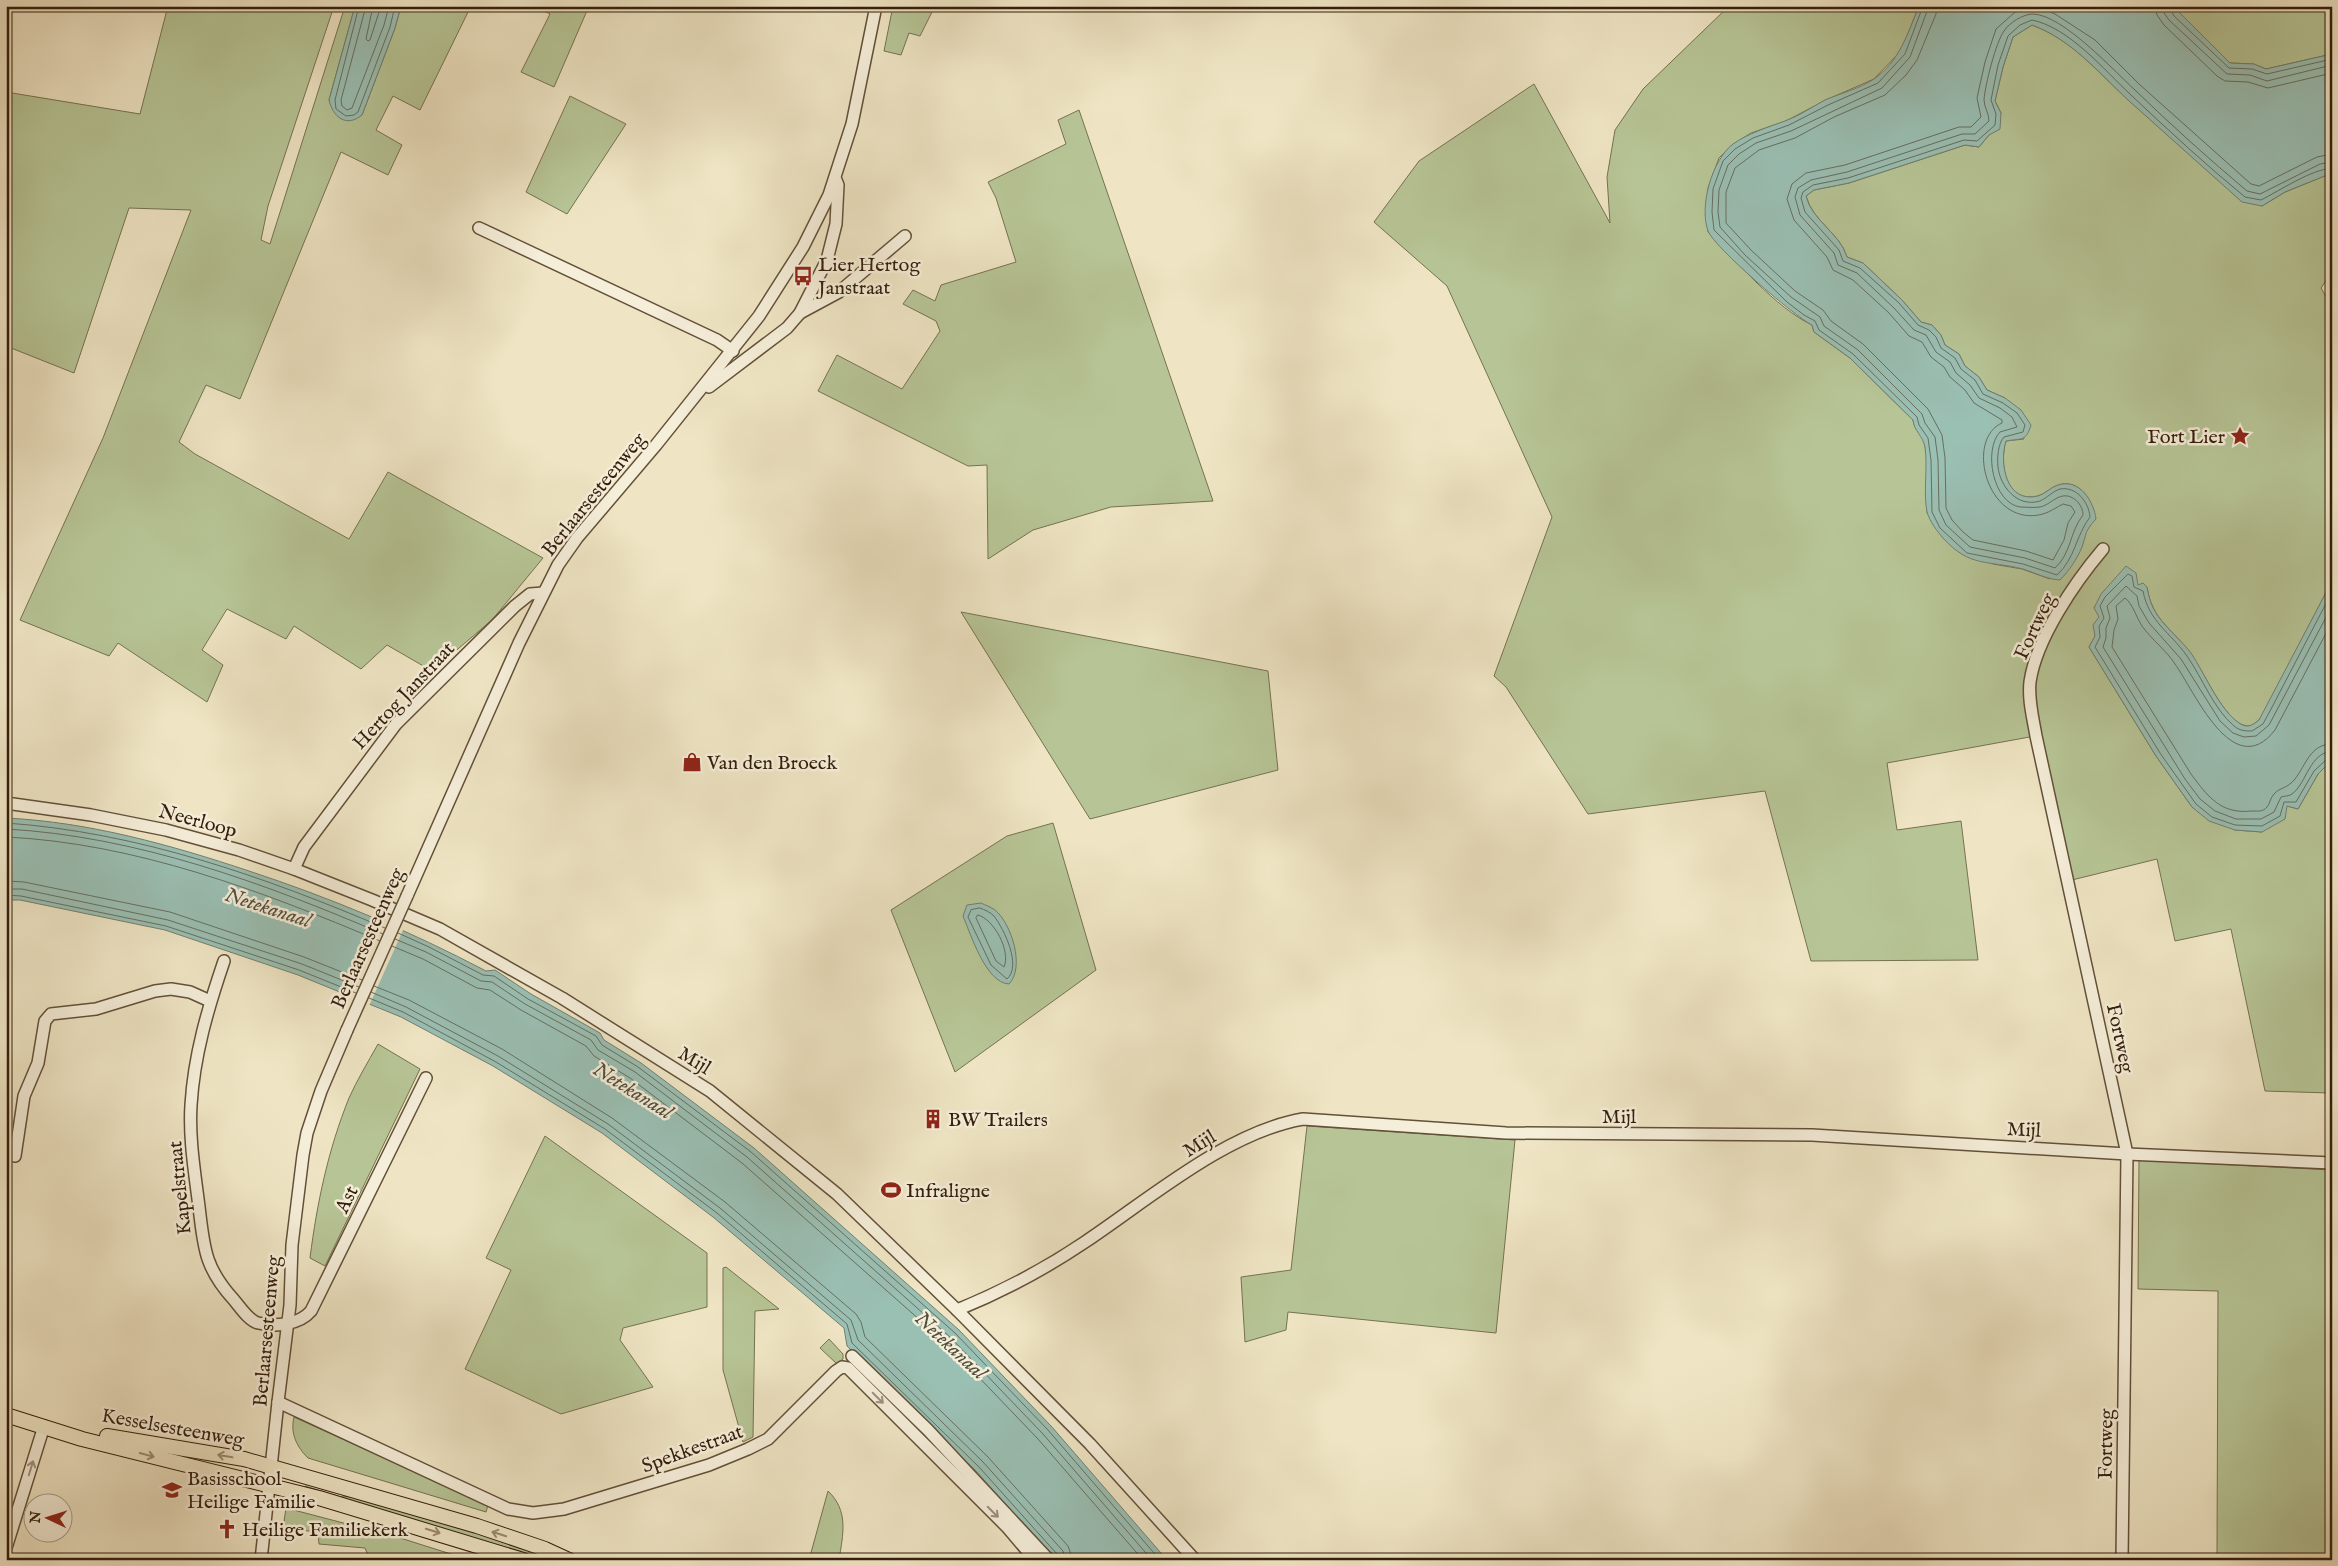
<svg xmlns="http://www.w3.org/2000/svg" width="2338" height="1566" viewBox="0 0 2338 1566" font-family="'IM FELL English',serif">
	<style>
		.green { fill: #b7c596; stroke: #767250 }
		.water { fill: #9abfb3; stroke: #717f70 }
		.pier { fill: #efe5c4 }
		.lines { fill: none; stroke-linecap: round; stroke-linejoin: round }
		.shore { stroke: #676e5f; stroke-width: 1 }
		.minor-casing { stroke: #635039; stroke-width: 14 }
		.major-casing { stroke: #341e0b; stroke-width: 16 }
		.minor { stroke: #f5eed9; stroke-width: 11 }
		.major { stroke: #efe5c4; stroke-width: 14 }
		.minor-bridge-casing { stroke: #635039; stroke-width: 14; stroke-linecap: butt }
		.minor-bridge { stroke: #f5eed9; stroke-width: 11 }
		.oneway { stroke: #9e907c }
		.oneway2 { stroke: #9b8b71 }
		.labels { text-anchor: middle; stroke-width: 5; stroke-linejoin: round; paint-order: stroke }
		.poi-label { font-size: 20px; fill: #341e0b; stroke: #f5eed9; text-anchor: start }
		.street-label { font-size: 20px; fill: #341e0b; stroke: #f5eed9 }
		.water-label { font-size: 21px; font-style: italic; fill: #534e3d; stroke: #f5eed9 }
	</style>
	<rect width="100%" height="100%" fill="#efe5c4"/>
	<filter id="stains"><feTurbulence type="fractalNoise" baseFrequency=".004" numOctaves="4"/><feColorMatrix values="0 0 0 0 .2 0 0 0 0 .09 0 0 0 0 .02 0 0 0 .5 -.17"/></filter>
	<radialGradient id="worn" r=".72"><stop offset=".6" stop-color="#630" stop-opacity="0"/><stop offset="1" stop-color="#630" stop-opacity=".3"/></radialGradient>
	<g class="green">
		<polygon points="168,6 334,6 268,206 261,240 270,244 345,6 355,6 329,100 362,115 395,28 401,6 471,6 420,110 393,96 376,130 402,145 388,175 341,152 240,399 206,385 179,442 195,454 349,539 388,472 543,558 492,620 432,671 387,645 361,669 294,626 286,639 227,609 202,650 223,665 207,702 118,643 109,656 20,620 103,438 191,210 129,208 74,373 6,346 6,92 140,114"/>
		<polygon points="534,6 589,6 554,87 521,72 550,14"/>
		<polygon points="893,6 935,6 920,36 909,33 901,55 884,51"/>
		<path d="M1729 6H1919L1901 51 1874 79 1826 100 1786 121 1751 133 1732 145 1719 158 1708 188V232C1736 261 1776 308 1812 325L1814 332 1850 358 1913 420C1914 430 1922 433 1924 441 1930 464 1926 490 1927 513L1993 564 2022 569 2050 579 2082 546 2086 530 2095 519C2093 502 2080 478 2058 485 2051 487 2045 494 2038 496 2005 504 1999 463 2006 441L2024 439 2005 398 1987 390 1979 377 1965 366 1959 354 1945 345 1941 335 1932 325 1921 322 1902 300 1863 263 1847 257C1840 233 1813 222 1806 196L1814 190 1849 183 1965 145 1979 147 1989 135 2001 113 1995 101 2003 67 2013 37 2032 25C2075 41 2095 71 2128 99 2171 136 2217 170 2262 206L2285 192 2332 173V272L2321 288 2332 307V581L2266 709 2259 720 2251 726C2241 726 2236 722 2229 714 2213 696 2204 672 2190 653 2172 628 2152 620 2147 587L2094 607 2100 617 2095 636 2089 647 2156 756 2192 807 2235 830 2262 832 2287 806 2298 809 2318 774 2332 760V1156H2330V1093L2265 1091 2231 929 2175 941 2157 859 2072 880 2035 736 1887 763 1897 830 1961 821 1978 960 1811 961 1765 791 1588 814 1506 687 1494 676 1552 517 1447 286 1374 222 1419 161 1534 84 1610 223 1607 177 1615 130 1643 89Z"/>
		<polygon points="2173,6 2332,6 2332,54 2266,69 2253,64 2230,63"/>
		<polygon points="570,96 626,124 567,214 526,192"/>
		<polygon points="1079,110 1213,501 1111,507 1033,530 988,559 987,465 968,466 818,391 837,355 902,389 940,331 936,321 903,304 913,290 935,301 941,285 1016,262 996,198 988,182 1066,144 1058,120"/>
		<polygon points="961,612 1268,671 1278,770 1090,819"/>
		<polygon points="1053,823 1096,970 955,1072 891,910 1007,836"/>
		<path d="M378 1044 420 1069 325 1266 310 1258C317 1203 328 1150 349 1098 357 1080 368 1062 378 1044Z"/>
		<polygon points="1307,1126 1515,1140 1496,1333 1288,1312 1286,1330 1245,1342 1241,1277 1291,1270"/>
		<polygon points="545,1136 707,1253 707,1307 623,1328 620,1340 653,1387 561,1414 465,1369 511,1270 486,1258"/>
		<polygon points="2139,1160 2332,1170 2332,1560 2217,1560 2218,1291 2138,1289"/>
		<polygon points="726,1267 779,1309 755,1311 753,1437 743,1442 723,1370 723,1268"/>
		<polygon points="829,1339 843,1354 843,1359 837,1364 820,1348"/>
		<path d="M294 1417 488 1505 486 1512 308 1458C297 1447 290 1434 294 1417Z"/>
		<polygon points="305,1486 341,1497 359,1496 479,1531 558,1560 534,1560 304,1491"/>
		<path d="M828 1491C849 1511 843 1534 839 1560H809Z"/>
		<polygon points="286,1508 397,1537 470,1560 370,1560 365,1548 319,1544 318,1532 283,1528"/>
	</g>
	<g class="water">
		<path d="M355 6H401L395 28 362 115C346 128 333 117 329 100Z"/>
		<path d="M1919 6H2173L2230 63 2254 64 2266 69 2332 54V173L2285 192 2262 206 2242 202C2204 168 2166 134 2128 100 2098 72 2072 40 2032 25L2013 37 2003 67 1995 101 2001 113 2000 129 1989 135 1979 147 1965 145 1849 183 1814 190 1806 196C1812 221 1840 233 1847 257L1863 263 1902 300 1921 322 1932 325 1941 335 1945 345 1959 354 1965 366 1979 377 1987 390 2005 398 2021 410 2031 425C2026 442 2022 438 2006 441 1999 463 2006 504 2038 496 2045 494 2051 487 2058 485 2080 478 2094 502 2096 519 2084 532 2087 533 2082 547 2077 559 2069 571 2060 580 2046 579 2036 573 2023 569 1988 560 1970 568 1943 538 1937 531 1930 522 1927 512 1923 491 1928 469 1925 447 1923 436 1914 431 1913 420L1850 358 1814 332 1812 325C1795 317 1714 247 1708 231 1699 206 1712 160 1733 144 1749 133 1766 128 1785 121 1799 116 1812 107 1825 100 1841 93 1859 89 1874 79 1899 62 1908 33 1919 6Z"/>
		<path d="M2126 566 2136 573 2138 585 2143 583 2147 587C2149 598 2151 606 2158 616 2167 629 2181 640 2191 653 2205 674 2219 709 2239 723 2247 729 2253 725 2259 720L2332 581V760L2318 774 2298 809 2287 806 2285 819 2262 832 2235 830 2209 821 2192 807 2156 756 2089 647 2095 636 2093 625 2099 617 2094 608 2101 594Z"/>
		<path d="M6 818C89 822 171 845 249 871 331 898 410 931 486 971L495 970 531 994 600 1033 604 1040 641 1063 754 1148 959 1330 1052 1427 1167 1560H1056L975 1470 847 1346 844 1328 713 1217 602 1133 493 1066 401 1017 298 975 165 930 20 900H6Z"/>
		<path d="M981 903C985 905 991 907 995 910 1012 924 1025 968 1009 984 986 983 971 935 963 916L967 905Z"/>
	</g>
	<polygon class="pier" points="384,919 404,928 369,1006 349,998"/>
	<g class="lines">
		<g class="shore">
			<polyline points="359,6 335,100 336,109 346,116 354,115 358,112 390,27 395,6"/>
			<polyline points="366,6 341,100 342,106 347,110 352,108 384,25 389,6"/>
			<polyline points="373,6 366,39 368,41 370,40 381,6"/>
			<path d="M1923 6 1905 54 1878 83 1828 105 1789 125 1753 138 1735 149 1723 161 1713 189 1712 212 1714 230 1787 302 1804 315 1815 321 1819 330 1853 354 1917 417 1919 425 1928 438 1931 460 1932 512 1940 528 1967 553 2023 564 2057 575C2075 559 2076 535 2090 517 2089 503 2077 486 2060 489 2053 491 2047 498 2040 501 2017 508 2000 486 1998 467 1997 457 1998 444 2004 437L2023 432 2025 425 2017 413 2003 403 1983 394 1975 380 1961 369 1955 358 1941 348 1936 337 1929 330 1918 325 1899 303 1860 268 1843 261 1839 250 1805 212 1801 198 1803 192 1813 185 1848 178 1964 140 1977 141 1995 125 1996 114 1991 100 1998 65 2008 36 2020 25 2032 20C2070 28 2104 70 2131 95 2168 130 2206 165 2245 197L2261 200C2281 190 2310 170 2332 168"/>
			<path d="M1929 6 1910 57 1882 88 1791 131 1756 143 1739 154 1728 165 1719 190 1718 212 1720 227 1745 255 1791 297 1820 317 1824 326 1858 350 1922 414 1925 423 1935 437 1938 460 1939 510 1946 525 1970 547 2025 558 2055 568C2071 554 2070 531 2083 515 2083 506 2076 498 2068 496 2057 494 2050 505 2040 507 2034 508 2026 507 2020 507 1993 503 1983 450 2000 432L2017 427 2012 417 2000 408 1979 398 1970 385 1956 373 1950 362 1936 352 1926 335 1914 330 1894 308 1857 273 1838 265 1834 253 1800 215 1795 197 1798 188 1811 180 1847 172 1962 134H1975L1989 121C1989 113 1984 107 1984 100 1985 85 1996 42 2004 31 2009 23 2023 14 2033 14 2063 15 2113 70 2135 90 2171 125 2209 159 2247 191L2260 194 2320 164 2332 162"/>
			<path d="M1937 6 1936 14 1917 60 1906 75 1885 95 1834 117 1795 138 1759 150 1735 168 1726 192V223L1751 250 1795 291 1823 310 1831 321 1863 344 1928 409 1942 435 1945 458 1946 508 1952 520 1963 532 1973 540 2026 551 2053 560 2064 540 2068 523 2075 512 2071 506 2063 504C2057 507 2050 512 2043 514 1988 529 1964 440 2002 423V420L1974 403 1965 390 1950 377 1944 367 1931 357 1922 342 1909 336 1889 313 1853 280 1833 270 1827 257 1794 220 1787 199 1792 184 1806 173 1845 165 1959 127H1971L1981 117 1977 98 1985 62 1996 29 2014 13 2027 7H2037L2055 14 2095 40 2139 84 2251 184 2259 186 2317 157 2332 154"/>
			<polyline points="2155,6 2157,15 2164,25 2217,76 2225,81 2248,82 2268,88 2332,73"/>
			<polyline points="2163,6 2164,13 2169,20 2227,74 2250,75 2267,81 2332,65"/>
			<polyline points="2169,6 2174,16 2229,68 2252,69 2267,74 2332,59"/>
			<path d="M2332 592 2270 711 2263 724 2252 731C2246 731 2240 731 2234 726 2213 708 2203 679 2187 656 2170 632 2149 622 2143 591L2134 587 2132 576 2128 574 2105 597 2100 606 2104 618 2099 626 2100 637 2095 647 2160 753 2196 804 2212 817 2235 825 2262 826 2280 816 2284 802H2296L2314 771 2327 759 2332 757"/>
			<path d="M2332 606 2269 725 2256 736 2244 737 2233 733 2220 721 2181 659 2149 623 2139 606 2137 596 2126 586 2107 606 2110 618 2106 628V638L2103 647 2185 779 2200 799 2215 811 2236 819H2261L2274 812 2281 797C2284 796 2290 796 2292 794 2307 783 2309 753 2332 751"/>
			<path d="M2332 622 2275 730C2233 784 2194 690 2175 664 2166 650 2152 640 2142 626 2136 617 2133 604 2125 598L2116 606 2118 619 2114 630 2112 647 2191 774C2203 790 2216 809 2238 811 2243 812 2248 811 2253 811 2258 811 2263 812 2267 807 2270 804 2270 798 2274 794 2280 787 2287 789 2295 779 2306 765 2310 744 2332 744"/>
			<path d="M6 823C138 832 265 877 385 928"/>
			<path d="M6 829C136 836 264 883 383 934"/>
			<path d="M6 837C135 843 262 891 380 941"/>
			<polyline points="6,881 24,882 170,912 304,957 362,980"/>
			<polyline points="6,889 22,889 168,920 302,964 359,987"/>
			<polyline points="6,895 21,896 166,926 299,970 356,993"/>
			<path d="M980 908C985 910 990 912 994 916 1004 929 1022 966 1007 979L991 965 968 917 971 910Z"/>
			<path d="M978 915C994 919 1011 951 1004 967L996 961 976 918Z"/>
			<polyline points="398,933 429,947 483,975 494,976 528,999 596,1036 602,1045 638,1067 751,1152 955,1333 1048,1430 1160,1560"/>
			<polyline points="395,939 426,952 481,981 492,982 525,1004 591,1040 598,1050 635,1072 747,1157 951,1338 1043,1434 1152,1560"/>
			<polyline points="392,946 423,959 477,988 490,990 521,1010 586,1046 594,1056 630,1078 742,1163 946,1343 1038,1439 1143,1560"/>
			<polyline points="374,986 409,1000 502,1049 612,1118 725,1202 856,1314 861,1322 865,1337 988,1457 1068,1546 1073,1560"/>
			<polyline points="371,992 406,1007 498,1056 608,1124 720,1208 851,1320 858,1340 983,1462 1063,1551 1065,1560"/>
			<polyline points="369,998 403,1012 496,1062 605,1129 717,1213 847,1324 852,1343 979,1467 1057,1554 1059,1560"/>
		</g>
		<defs>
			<g id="minor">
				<polyline points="479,228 717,340 733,351"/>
				<polyline points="800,313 839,292 905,236"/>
				<polyline points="709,387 787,328 800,313 827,260 836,224 838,185 836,180"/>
				<path d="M2103 549C2075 582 2036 639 2030 682 2028 700 2033 718 2036 736L2127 1154 2122 1560"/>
				<polyline points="6,803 91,815 166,830 239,850 294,869 372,900 440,929 562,998 710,1091 837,1194 957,1310 1090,1444 1195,1560"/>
				<polyline points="294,869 304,847 396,724 515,606 530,594 543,593"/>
				<polyline points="407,896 519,643 558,565 577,538 656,445 759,316 803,247 829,195 852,124 876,6"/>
				<path d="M224 961C208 1008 194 1055 191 1105 189 1136 194 1168 198 1199 204 1244 202 1265 234 1300 240 1307 249 1321 258 1323 275 1327 299 1325 311 1311L426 1078"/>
				<polyline points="15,1156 24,1096 38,1063 45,1021 51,1014 96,1009 155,991 171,989 190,992 210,1001"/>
				<path d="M957 1310C1001 1292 1045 1269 1085 1242 1148 1200 1227 1132 1303 1119L1506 1133 1812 1135 2127 1154 2332 1163"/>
				<polyline points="852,1356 928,1430 1049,1560"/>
				<polyline points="278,1402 508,1509 533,1513 564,1509 709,1465 748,1449 768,1439 836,1371 842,1367 848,1368 1007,1527 1035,1560"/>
				<polyline points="6,1548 44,1426"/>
				<polyline points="261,1560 278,1402 290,1305 292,1245 303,1155 307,1133 321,1091 347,1030"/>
			</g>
			<g id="major">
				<polyline points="6,1415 82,1439 319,1498 523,1560"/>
				<polyline points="107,1436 244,1459 477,1526 545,1549 569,1560"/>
			</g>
		</defs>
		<use href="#minor" class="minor-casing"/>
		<use href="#major" class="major-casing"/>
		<use href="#minor" class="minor"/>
		<use href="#major" class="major"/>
		<defs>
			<polyline id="minor-bridge" points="347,1030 407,896"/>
		</defs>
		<use href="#minor-bridge" class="minor-bridge-casing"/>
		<use href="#minor-bridge" class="minor-bridge"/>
	</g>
	<defs><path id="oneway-shaft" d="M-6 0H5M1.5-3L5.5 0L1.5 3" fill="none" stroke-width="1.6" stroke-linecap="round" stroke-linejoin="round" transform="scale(1.25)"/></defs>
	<g class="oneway">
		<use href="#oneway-shaft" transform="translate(878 1398) rotate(45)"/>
		<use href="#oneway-shaft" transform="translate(31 1468) rotate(-73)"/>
		<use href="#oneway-shaft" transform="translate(993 1512) rotate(45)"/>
	</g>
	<g class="oneway2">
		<use href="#oneway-shaft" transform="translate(147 1455) rotate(15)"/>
		<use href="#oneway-shaft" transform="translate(225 1456) rotate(-170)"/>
		<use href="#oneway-shaft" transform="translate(433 1531) rotate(17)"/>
		<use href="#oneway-shaft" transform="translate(499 1534) rotate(-162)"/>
	</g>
	<defs>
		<symbol id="bus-bare" viewBox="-9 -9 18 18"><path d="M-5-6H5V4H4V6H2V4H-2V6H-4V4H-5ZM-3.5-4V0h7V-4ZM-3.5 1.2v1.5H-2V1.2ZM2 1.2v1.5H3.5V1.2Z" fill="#8f2418" stroke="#f5eed9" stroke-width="2.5" paint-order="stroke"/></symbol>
		<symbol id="sight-bare" viewBox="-9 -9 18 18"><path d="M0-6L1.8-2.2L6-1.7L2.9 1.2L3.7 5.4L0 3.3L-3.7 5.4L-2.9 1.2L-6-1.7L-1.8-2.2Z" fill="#8f2418" stroke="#f5eed9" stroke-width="2.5" paint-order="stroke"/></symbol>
		<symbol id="shop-bare" viewBox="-9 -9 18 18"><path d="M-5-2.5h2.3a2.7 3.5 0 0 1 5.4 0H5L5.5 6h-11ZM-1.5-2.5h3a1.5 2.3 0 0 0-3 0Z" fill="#8f2418" stroke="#f5eed9" stroke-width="2.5" paint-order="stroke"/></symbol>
		<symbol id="building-bare" viewBox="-9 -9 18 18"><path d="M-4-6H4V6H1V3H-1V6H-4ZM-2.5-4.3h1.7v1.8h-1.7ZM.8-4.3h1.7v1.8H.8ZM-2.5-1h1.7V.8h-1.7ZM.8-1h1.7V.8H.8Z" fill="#8f2418" stroke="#f5eed9" stroke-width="2.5" paint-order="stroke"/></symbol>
		<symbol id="stadium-bare" viewBox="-9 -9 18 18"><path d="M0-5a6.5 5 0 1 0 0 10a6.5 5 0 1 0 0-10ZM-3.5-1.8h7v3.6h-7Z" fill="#8f2418" stroke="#f5eed9" stroke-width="2.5" paint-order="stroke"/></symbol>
		<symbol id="school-bare" viewBox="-9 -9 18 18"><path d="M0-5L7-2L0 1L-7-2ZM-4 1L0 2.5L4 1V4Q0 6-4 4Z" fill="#8f2418" stroke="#f5eed9" stroke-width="2.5" paint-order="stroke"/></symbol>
		<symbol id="church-bare" viewBox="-9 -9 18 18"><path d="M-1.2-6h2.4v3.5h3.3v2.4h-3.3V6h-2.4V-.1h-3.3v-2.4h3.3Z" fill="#8f2418" stroke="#f5eed9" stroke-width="2.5" paint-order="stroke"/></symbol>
	</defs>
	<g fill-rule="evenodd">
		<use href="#bus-bare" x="789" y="262" width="28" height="28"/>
		<use href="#sight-bare" x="2226" y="422" width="28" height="28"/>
		<use href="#shop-bare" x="678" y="748" width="28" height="28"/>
		<use href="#building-bare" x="919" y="1105" width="28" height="28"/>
		<use href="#stadium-bare" x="877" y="1176" width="28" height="28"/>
		<use href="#school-bare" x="158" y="1476" width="28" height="28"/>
		<use href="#church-bare" x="213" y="1515" width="28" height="28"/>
	</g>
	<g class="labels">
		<g class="poi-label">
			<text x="818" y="271">Lier Hertog<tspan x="818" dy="23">Janstraat</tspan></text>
			<text x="2225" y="443" text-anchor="end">Fort Lier</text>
			<text x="707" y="769">Van den Broeck</text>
			<text x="948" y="1126">BW Trailers</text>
			<text x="906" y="1197">Infraligne</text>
			<text x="187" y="1485">Basisschool<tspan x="187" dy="23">Heilige Familie</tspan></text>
			<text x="242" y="1536">Heilige Familiekerk</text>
		</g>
		<g class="street-label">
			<text transform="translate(593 494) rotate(-51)" y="7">Berlaarsesteenweg</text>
			<text transform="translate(2034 626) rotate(-65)" y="7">Fortweg</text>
			<text transform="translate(403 695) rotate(-47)" y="7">Hertog Janstraat</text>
			<text transform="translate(198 820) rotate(15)" y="7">Neerloop</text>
			<text transform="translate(367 938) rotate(-66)" y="7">Berlaarsesteenweg</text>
			<text transform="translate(2121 1038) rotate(78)" y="7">Fortweg</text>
			<text transform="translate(695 1060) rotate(32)" y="7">Mijl</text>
			<text x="1619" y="1123">Mijl</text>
			<text transform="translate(2024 1129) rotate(3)" y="7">Mijl</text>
			<text transform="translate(1199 1143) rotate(-31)" y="7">Mijl</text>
			<text transform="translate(179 1188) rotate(-96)" y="7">Kapelstraat</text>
			<text transform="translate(346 1199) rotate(-64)" y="7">Ast</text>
			<text transform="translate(266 1331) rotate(-85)" y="7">Berlaarsesteenweg</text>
			<text transform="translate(173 1427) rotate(10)" y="7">Kesselsesteenweg</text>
			<text transform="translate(2105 1444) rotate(-89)" y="7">Fortweg</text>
			<text transform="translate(692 1448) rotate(-20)" y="7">Spekkestraat</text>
		</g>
		<g class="water-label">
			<text transform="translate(268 907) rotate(18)" y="7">Netekanaal</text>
			<text transform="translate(633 1090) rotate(32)" y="7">Netekanaal</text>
			<text transform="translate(951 1345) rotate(43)" y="7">Netekanaal</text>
		</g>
	</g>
	<rect width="2338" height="1566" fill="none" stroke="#efe5c4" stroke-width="25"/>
	<rect x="8" y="8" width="2323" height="1551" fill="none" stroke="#341e0b" stroke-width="2.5"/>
	<rect x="12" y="12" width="2313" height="1541" fill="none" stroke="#341e0b"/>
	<g transform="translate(48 1518) rotate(274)"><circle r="24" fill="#f5eed9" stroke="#a89b87"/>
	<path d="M0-4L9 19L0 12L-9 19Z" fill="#8f2418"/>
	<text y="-8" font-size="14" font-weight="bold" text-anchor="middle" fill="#341e0b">N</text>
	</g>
	<rect width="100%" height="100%" filter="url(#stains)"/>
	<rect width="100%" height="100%" fill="url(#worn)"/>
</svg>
